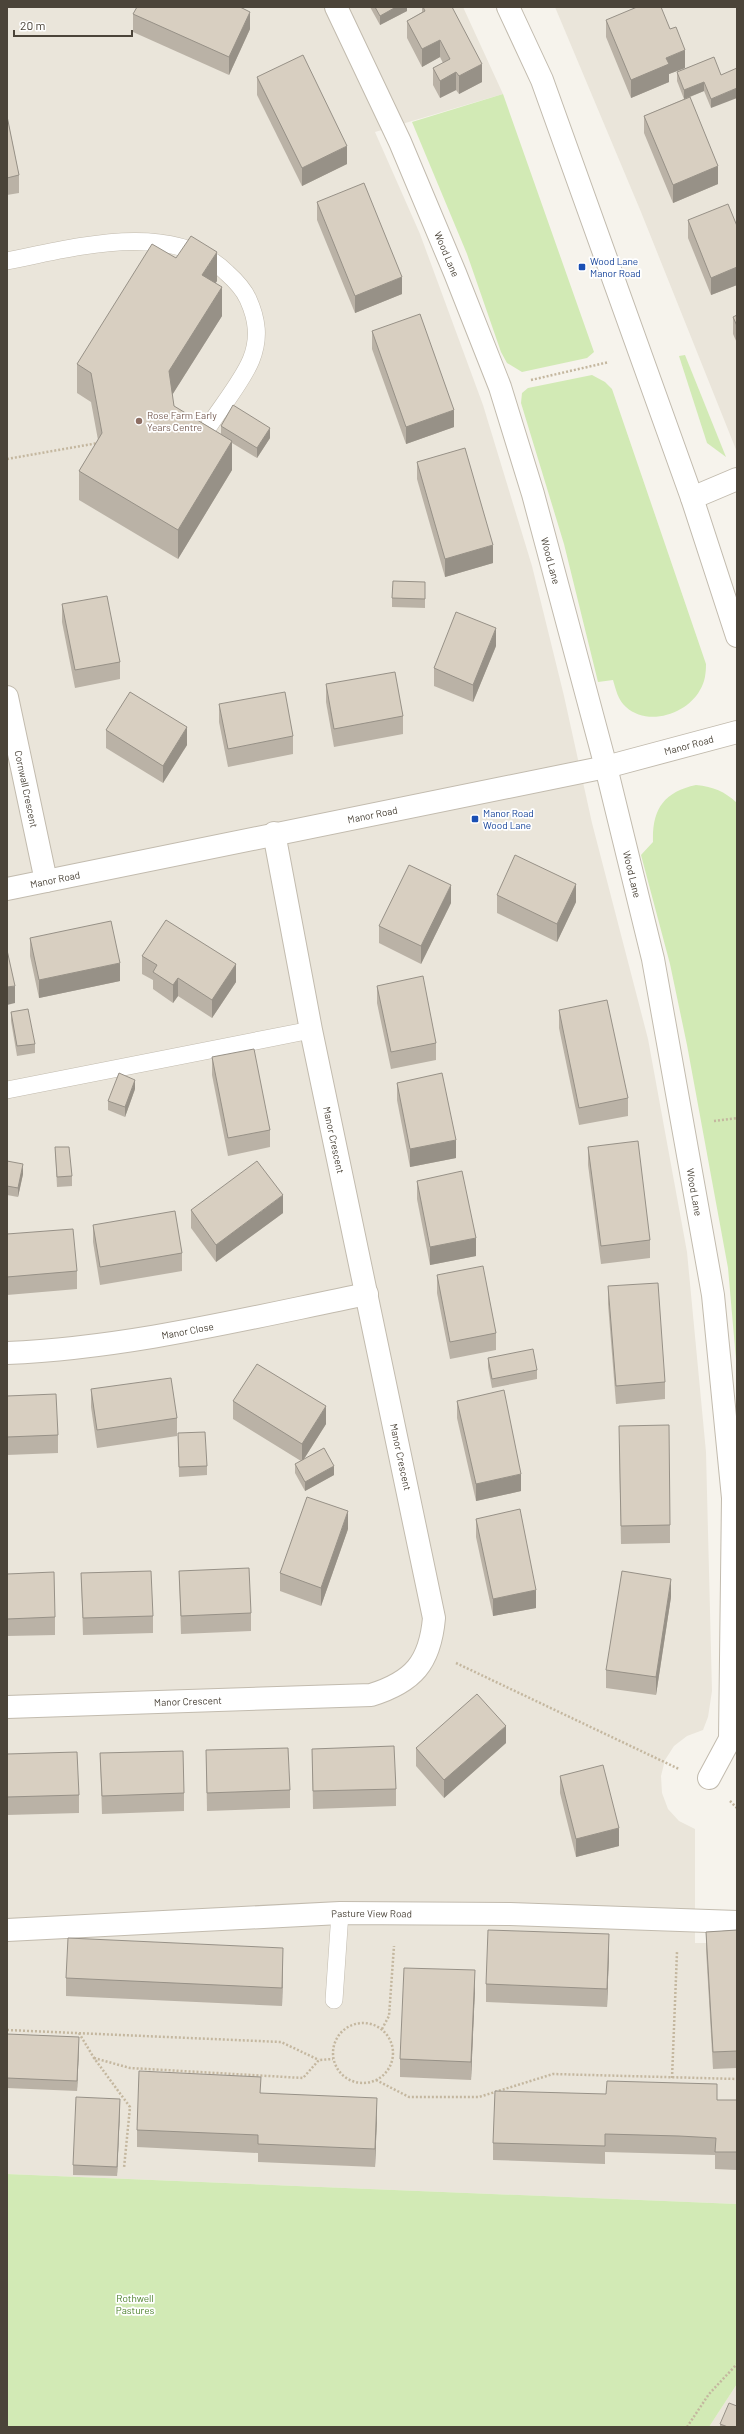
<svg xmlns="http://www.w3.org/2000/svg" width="744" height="2434" viewBox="0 0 744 2434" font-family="Barlow,sans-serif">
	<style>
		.residential { fill: #eae5da }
		.green { fill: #d2eab5 }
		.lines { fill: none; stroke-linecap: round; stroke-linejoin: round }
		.service-casing { stroke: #c2bbae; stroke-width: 18 }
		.minor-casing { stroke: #c2bbae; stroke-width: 24 }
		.tertiary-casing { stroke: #c2bbae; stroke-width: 24 }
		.path { stroke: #c4b79f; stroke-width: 2.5; stroke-dasharray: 2 2; stroke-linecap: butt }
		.service { stroke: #fff; stroke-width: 17 }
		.minor { stroke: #fff; stroke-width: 22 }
		.tertiary { stroke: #fff; stroke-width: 22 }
		.wall { fill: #bab2a6 }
		.shaded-wall { fill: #979187 }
		.building { fill: #d8cfc1; stroke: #979187 }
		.transit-dot { fill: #1a4fb4; stroke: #fff; stroke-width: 1.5 }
		.education-dot { fill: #8d6e63; stroke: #fff; stroke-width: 1.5 }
		.labels { text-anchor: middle; stroke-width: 3.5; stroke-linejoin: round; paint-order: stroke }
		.street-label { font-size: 10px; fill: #4b4439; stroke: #fff }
		.transit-label { font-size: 10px; fill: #164399; stroke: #fff; text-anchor: start }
		.education-label { font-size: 10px; fill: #785e54; stroke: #fff; text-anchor: start }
		.park-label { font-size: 10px; fill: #4a7f2a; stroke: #fff }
	</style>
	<rect width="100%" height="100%" fill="#f6f3ec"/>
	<g class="residential">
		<polygon points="7,7 463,7 503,94 375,132 420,234 483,405 532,566 564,696 592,823 648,1039 687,1252 706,1452 712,1691 708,1717 703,1730 687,1736 674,1746 665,1760 661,1776 662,1793 668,1809 679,1821 695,1829 695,1943 737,1943 737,2204 7,2174"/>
		<polygon points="555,7 737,7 737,452 641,212"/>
		<polygon points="737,2384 737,2427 709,2427"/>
	</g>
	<g class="green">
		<polygon points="503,94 594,352 587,358 522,372 507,363 501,352 467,254 412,122"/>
		<polygon points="685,355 726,457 707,443 679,356"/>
		<path d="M592 375 605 382 612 389 706 664C706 673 705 682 700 690 687 714 648 727 626 707 618 700 616 690 613 680L598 682 564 544 521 403 522 393 528 388Z"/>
		<path d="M696 785C714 787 724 791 737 803V1371L728 1268 687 1045 670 964 641 855 653 842C652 809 664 792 696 785Z"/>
		<polygon points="7,2174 737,2204 737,2384 709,2427 7,2427"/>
	</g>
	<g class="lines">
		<defs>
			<g id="service">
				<path d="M7 261C73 248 173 219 227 273 236 281 243 288 248 299 257 319 260 338 251 360 242 382 220 408 207 429"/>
				<polyline points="7,1090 311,1030"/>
				<polyline points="334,2000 340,1913"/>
			</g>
			<g id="minor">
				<path id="s1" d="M336 7 400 142 455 273 500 387 533 494 606 767 653 959 713 1295 733 1498 730 1739 709 1778"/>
				<polyline points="692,498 737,479"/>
				<path id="s2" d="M7 697 46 881"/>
				<path id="s3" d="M7 889 606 767 737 732"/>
				<path id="s4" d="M7 1353C128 1348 248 1318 367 1294"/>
				<path id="s5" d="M7 1707 371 1695C413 1682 430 1663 434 1618L311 1030 274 833"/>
				<path id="s6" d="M7 1930 340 1913 510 1914 737 1922"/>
			</g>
			<polyline id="tertiary" points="508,7 542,80 692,498 737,636"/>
		</defs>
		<use href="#service" class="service-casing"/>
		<use href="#minor" class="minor-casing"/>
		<use href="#tertiary" class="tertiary-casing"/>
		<g class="path">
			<polyline points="531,380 609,362"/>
			<polyline points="7,459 98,443"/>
			<polyline points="714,1121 737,1118"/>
			<polyline points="456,1663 679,1769"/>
			<polyline points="730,1801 737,1808"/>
			<circle cx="363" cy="2053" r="30"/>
			<polyline points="382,2029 389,2016 394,1946"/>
			<polyline points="7,2030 281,2042 319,2060"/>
			<polyline points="79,2033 94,2058 130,2107 124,2168"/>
			<polyline points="94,2058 130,2068 303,2078 319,2060 333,2059"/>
			<polyline points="672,2078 677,1952"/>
			<polyline points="376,2080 409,2097 479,2097 553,2074 737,2079"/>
			<polyline points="687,2427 709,2394 737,2364"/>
		</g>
		<use href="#service" class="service"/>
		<use href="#minor" class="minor"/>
		<use href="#tertiary" class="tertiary"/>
	</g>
	<g class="wall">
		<polygon points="370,7 407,7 407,11 380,25"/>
		<polygon points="422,7 482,82 459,94 456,90 440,98 433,85 433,68 443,63 440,57 422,67 407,38 407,21 422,12"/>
		<polygon points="133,14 250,29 229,75 133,32"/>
		<polygon points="606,20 685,68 669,74 669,82 631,98 606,37"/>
		<polygon points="714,57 711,108 704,91 690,97 718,184 673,203 644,133 644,116 684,99 677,81 677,72"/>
		<polygon points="257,77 347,164 302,186 257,95"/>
		<polygon points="7,116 19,175 19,193 7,195"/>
		<polygon points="317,202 402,294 355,313 317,220"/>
		<polygon points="688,220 737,226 737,285 711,295 688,238"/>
		<polygon points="176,258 217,281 215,283 222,316 172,395 174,406 221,434 221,426 270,438 257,458 232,443 232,470 178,559 79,500 79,471 98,440 91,402 77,393 77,364"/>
		<polygon points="737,315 737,343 733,334 733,317"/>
		<polygon points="372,331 454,427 406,444 372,349"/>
		<polygon points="417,462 493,563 445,577 417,479"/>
		<polygon points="425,591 425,608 392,607 392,598"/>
		<polygon points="62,604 120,662 120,679 75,688 62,622"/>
		<polygon points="496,646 473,702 434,686 434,668"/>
		<polygon points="326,684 403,716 403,734 334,747 326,702"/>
		<polygon points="219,704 293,736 293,754 228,767 219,722"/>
		<polygon points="106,730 187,745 163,783 106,748"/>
		<polygon points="497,895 576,902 557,942 497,913"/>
		<polygon points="451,903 421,964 379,943 379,926"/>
		<polygon points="30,938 120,981 39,998 30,956"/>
		<polygon points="142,956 236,982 212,1018 178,996 173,1003 153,989 153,980 142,974"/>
		<polygon points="377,986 436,1043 436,1060 391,1069 377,1003"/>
		<polygon points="559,1010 628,1098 628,1116 579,1125 559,1028"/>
		<polygon points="11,1012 35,1044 35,1053 17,1056 11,1021"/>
		<polygon points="212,1057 270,1130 270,1147 228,1156 212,1075"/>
		<polygon points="397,1083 456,1158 410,1167 397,1100"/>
		<polygon points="135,1089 125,1117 108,1110 108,1101"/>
		<polygon points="55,1147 72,1176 72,1186 57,1187"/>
		<polygon points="588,1147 650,1240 650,1258 601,1264 588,1165"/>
		<polygon points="7,1161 23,1174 18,1197 7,1195"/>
		<polygon points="417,1181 476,1256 430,1265 417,1199"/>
		<polygon points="191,1210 283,1213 216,1262 191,1228"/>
		<polygon points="93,1225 182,1253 182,1271 100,1285 93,1242"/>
		<polygon points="7,1234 77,1271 77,1289 7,1295"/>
		<polygon points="437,1275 496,1333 496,1350 450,1359 437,1293"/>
		<polygon points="608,1286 665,1382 665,1399 616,1404 608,1304"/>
		<polygon points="488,1358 537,1370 537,1379 492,1388 488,1367"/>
		<polygon points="91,1389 177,1418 177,1436 97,1448 91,1407"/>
		<polygon points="7,1396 58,1435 58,1453 7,1455"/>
		<polygon points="233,1401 326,1424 304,1459 334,1475 305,1491 295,1473 295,1464 301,1461 233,1419"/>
		<polygon points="457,1401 521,1491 476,1501 457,1418"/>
		<polygon points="178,1433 207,1466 207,1475 179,1477"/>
		<polygon points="619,1444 670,1525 670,1543 621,1544"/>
		<polygon points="476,1519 536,1608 493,1616 476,1537"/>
		<polygon points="348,1529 321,1606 280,1591 280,1573"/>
		<polygon points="179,1571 251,1613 251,1631 181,1634"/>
		<polygon points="81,1573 153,1616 153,1633 83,1635"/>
		<polygon points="7,1574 55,1617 55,1635 7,1636"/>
		<polygon points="671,1597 656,1695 606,1688 606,1670"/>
		<polygon points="506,1743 444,1798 416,1766 416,1748"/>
		<polygon points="312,1749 396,1789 396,1806 313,1809"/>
		<polygon points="206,1750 290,1790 290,1808 207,1811"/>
		<polygon points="100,1753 184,1793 184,1811 102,1814"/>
		<polygon points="7,1754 79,1795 79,1813 7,1815"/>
		<polygon points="560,1776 619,1846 576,1857 560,1793"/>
		<polygon points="737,1930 737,2068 713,2069 706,1949 706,1932"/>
		<polygon points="609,1952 607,2007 486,2002 486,1984"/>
		<polygon points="283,1966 282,2006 66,1996 66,1978"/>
		<polygon points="475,1988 471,2080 400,2077 400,2059"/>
		<polygon points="7,2034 79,2047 77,2091 7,2088"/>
		<polygon points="717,2100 737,2100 737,2170 715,2169 715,2155 679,2154 605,2152 605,2164 493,2160 493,2143"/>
		<polygon points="120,2109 117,2176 73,2175 73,2165"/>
		<polygon points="377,2116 375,2167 258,2162 258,2153 137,2147 137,2130"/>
		<polygon points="720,2424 737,2427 720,2427"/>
	</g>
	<g class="shaded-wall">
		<polygon points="396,7 407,7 407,11 380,25 380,16"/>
		<polygon points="250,12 250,29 229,75 229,57"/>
		<polygon points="440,40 440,57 422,67 422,49"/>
		<polygon points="685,50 685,68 669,74 669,82 631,98 631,80 666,58"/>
		<polygon points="482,64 482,82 459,94 459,76"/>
		<polygon points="456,72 456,90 440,98 440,81"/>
		<polygon points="704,82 704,91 684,99 684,90"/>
		<polygon points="737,88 737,98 711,108 711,99"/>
		<polygon points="347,146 347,164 302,186 302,168"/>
		<polygon points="718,166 718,184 673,203 673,185"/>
		<polygon points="217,252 217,281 202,304 202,275"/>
		<polygon points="737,267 737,285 711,295 711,278"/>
		<polygon points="402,277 402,294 355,313 355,296"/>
		<polygon points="222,287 222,316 169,400 169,371"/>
		<polygon points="454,410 454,427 406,444 406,427"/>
		<polygon points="270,428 270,438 257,458 257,448"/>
		<polygon points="232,441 232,470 178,559 178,530"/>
		<polygon points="493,545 493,563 445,577 445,559"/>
		<polygon points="496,628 496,646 473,702 473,685"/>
		<polygon points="187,727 187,745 163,783 163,766"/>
		<polygon points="576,884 576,902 557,942 557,924"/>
		<polygon points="451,885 451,903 421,964 421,946"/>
		<polygon points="120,963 120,981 39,998 39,980"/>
		<polygon points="236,964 236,982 212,1018 212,1000"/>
		<polygon points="178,978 178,996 173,1003 173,985"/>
		<polygon points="15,986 15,1003 7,1005 7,987"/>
		<polygon points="135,1080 135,1089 125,1117 125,1107"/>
		<polygon points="456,1140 456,1158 410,1167 410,1149"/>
		<polygon points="23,1164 23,1174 18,1197 18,1188"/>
		<polygon points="283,1195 283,1213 216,1262 216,1245"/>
		<polygon points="476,1238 476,1256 430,1265 430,1247"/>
		<polygon points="326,1406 326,1424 302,1462 302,1444"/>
		<polygon points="334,1466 334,1475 305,1491 305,1482"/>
		<polygon points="521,1474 521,1491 476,1501 476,1484"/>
		<polygon points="348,1511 348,1529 321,1606 321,1588"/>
		<polygon points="671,1579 671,1597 656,1695 656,1677"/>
		<polygon points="536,1590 536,1608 493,1616 493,1599"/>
		<polygon points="506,1726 506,1743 444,1798 444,1780"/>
		<polygon points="619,1828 619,1846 576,1857 576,1839"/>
		<polygon points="609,1934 609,1952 607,2007 607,1989"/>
		<polygon points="283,1948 283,1966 282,2006 282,1988"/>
		<polygon points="475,1970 475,1988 471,2080 471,2062"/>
		<polygon points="79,2037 79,2047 77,2091 77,2081"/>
		<polygon points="377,2098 377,2116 375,2167 375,2149"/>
		<polygon points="120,2099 120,2109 117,2176 117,2167"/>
	</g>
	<g class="building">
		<polygon points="137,7 240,7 250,12 229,57 133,14"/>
		<polygon points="375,7 396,7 380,16"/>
		<polygon points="423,7 452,7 482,64 459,76 456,72 440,81 433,68 450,59 440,40 422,49 407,21 425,11"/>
		<polygon points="637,7 661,7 670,29 676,27 685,50 666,58 669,64 631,80 606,20"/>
		<polygon points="303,55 347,146 302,168 257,77"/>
		<polygon points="714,57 721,75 737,68 737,88 711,99 704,82 684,90 677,72"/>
		<polygon points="690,97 718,166 673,185 644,116"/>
		<polygon points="7,116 19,175 7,178"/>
		<polygon points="364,183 402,277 355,296 317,202"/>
		<polygon points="728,204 737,226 737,267 711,278 688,220"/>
		<polygon points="191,236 217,252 202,275 222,287 169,371 174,406 232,441 178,530 79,471 102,433 91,373 77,364 152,244 176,258"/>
		<polygon points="420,314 454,410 406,427 372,331"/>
		<polygon points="737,315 737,326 733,317"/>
		<polygon points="233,405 270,428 257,448 221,426"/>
		<polygon points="465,448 493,545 445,559 417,462"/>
		<polygon points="393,581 425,582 425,599 392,598"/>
		<polygon points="107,596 120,662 75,670 62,604"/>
		<polygon points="456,612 496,628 473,685 434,668"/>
		<polygon points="395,672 403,716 334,729 326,684"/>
		<polygon points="130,692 187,727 163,766 106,730"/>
		<polygon points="285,692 293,736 228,749 219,704"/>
		<polygon points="515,855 576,884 557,924 497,895"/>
		<polygon points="409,865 451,885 421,946 379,926"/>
		<polygon points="166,920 236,964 212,1000 178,978 173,985 153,972 157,965 142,956"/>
		<polygon points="111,921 120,963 39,980 30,938"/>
		<polygon points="7,950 15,986 7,987"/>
		<polygon points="423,976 436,1043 391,1052 377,986"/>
		<polygon points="607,1000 628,1098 579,1108 559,1010"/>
		<polygon points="28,1009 35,1044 17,1046 11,1012"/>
		<polygon points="254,1049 270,1130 228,1138 212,1057"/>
		<polygon points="119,1073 135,1080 125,1107 108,1101"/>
		<polygon points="442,1073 456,1140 410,1149 397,1083"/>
		<polygon points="638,1141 650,1240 601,1246 588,1147"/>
		<polygon points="55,1147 69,1147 72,1176 57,1177"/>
		<polygon points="7,1161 23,1164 18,1188 7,1186"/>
		<polygon points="257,1161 283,1195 216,1245 191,1210"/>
		<polygon points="462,1171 476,1238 430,1247 417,1181"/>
		<polygon points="175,1211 182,1253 100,1267 93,1225"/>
		<polygon points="73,1229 77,1271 7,1277 7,1234"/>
		<polygon points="483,1266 496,1333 450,1342 437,1275"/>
		<polygon points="658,1283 665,1382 616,1386 608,1286"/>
		<polygon points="533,1349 537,1370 492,1379 488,1358"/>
		<polygon points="257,1364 326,1406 302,1444 233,1401"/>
		<polygon points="171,1378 177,1418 97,1430 91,1389"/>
		<polygon points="504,1390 521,1474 476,1484 457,1401"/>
		<polygon points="56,1394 58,1435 7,1437 7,1396"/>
		<polygon points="669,1425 670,1525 621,1526 619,1426"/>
		<polygon points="205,1432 207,1466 179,1467 178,1433"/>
		<polygon points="324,1448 334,1466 305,1482 295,1464"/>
		<polygon points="307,1497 348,1511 321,1588 280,1573"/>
		<polygon points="520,1509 536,1590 493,1599 476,1519"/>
		<polygon points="249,1568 251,1613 181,1616 179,1571"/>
		<polygon points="151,1571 153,1616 83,1618 81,1573"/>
		<polygon points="622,1571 671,1579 656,1677 606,1670"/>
		<polygon points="54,1572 55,1617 7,1619 7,1574"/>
		<polygon points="477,1694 506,1726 444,1780 416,1748"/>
		<polygon points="394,1746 396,1789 313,1791 312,1749"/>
		<polygon points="288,1748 290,1790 207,1793 206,1750"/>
		<polygon points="183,1751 184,1793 102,1796 100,1753"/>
		<polygon points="77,1752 79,1795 7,1797 7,1754"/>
		<polygon points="603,1765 619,1828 576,1839 560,1776"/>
		<polygon points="488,1930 609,1934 607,1989 486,1984"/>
		<polygon points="737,1930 737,2051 713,2052 706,1932"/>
		<polygon points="68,1938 283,1948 282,1988 66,1978"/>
		<polygon points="404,1968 475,1970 471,2062 400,2059"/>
		<polygon points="7,2034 79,2037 77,2081 7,2078"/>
		<polygon points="139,2071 261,2077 260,2093 377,2098 375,2149 258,2144 258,2135 137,2130"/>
		<polygon points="607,2081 717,2084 717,2100 737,2100 737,2152 715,2152 716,2138 679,2136 605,2134 605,2146 493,2143 495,2091 606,2094"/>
		<polygon points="76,2097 120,2099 117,2167 73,2165"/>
		<polygon points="729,2403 737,2406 737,2427 728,2427 720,2424"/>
	</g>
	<g class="transit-dot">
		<rect x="578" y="263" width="8" height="8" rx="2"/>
		<rect x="471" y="815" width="8" height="8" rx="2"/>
	</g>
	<circle class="education-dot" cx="139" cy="421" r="4"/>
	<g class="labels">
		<g class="street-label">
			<text dy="4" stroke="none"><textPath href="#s1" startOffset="271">Wood Lane</textPath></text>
			<text dy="4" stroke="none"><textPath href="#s1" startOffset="595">Wood Lane</textPath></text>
			<text dy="4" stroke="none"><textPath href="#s3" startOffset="697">Manor Road</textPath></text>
			<text dy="4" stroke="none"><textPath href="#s2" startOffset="94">Cornwall Crescent</textPath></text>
			<text dy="4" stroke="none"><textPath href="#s3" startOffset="373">Manor Road</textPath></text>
			<text dy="4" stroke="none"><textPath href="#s1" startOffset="919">Wood Lane</textPath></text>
			<text dy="4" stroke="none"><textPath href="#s3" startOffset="49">Manor Road</textPath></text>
			<text transform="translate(334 1140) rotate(78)" y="4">Manor Crescent</text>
			<text dy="4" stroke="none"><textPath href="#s1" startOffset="1243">Wood Lane</textPath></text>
			<text dy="4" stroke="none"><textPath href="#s4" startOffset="182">Manor Close</textPath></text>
			<text transform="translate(401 1457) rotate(78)" y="4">Manor Crescent</text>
			<text dy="4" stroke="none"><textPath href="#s5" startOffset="181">Manor Crescent</textPath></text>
			<text dy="4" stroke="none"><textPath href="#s6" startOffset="365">Pasture View Road</textPath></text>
		</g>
		<g class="transit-label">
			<text x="590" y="265">Wood Lane<tspan x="590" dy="12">Manor Road</tspan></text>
			<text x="483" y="817">Manor Road<tspan x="483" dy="12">Wood Lane</tspan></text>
		</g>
		<g class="education-label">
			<text x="147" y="419">Rose Farm Early<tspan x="147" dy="12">Years Centre</tspan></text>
		</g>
		<g class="park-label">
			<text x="135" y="2302">Rothwell<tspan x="135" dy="12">Pastures</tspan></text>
		</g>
	</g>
	<rect width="744" height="2434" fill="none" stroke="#4b4439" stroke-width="16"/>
	<path d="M14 30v6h118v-6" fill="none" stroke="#4b4439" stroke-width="2"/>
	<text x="20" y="30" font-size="12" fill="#4b4439" stroke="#ffffff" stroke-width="3" paint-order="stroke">20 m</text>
</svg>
